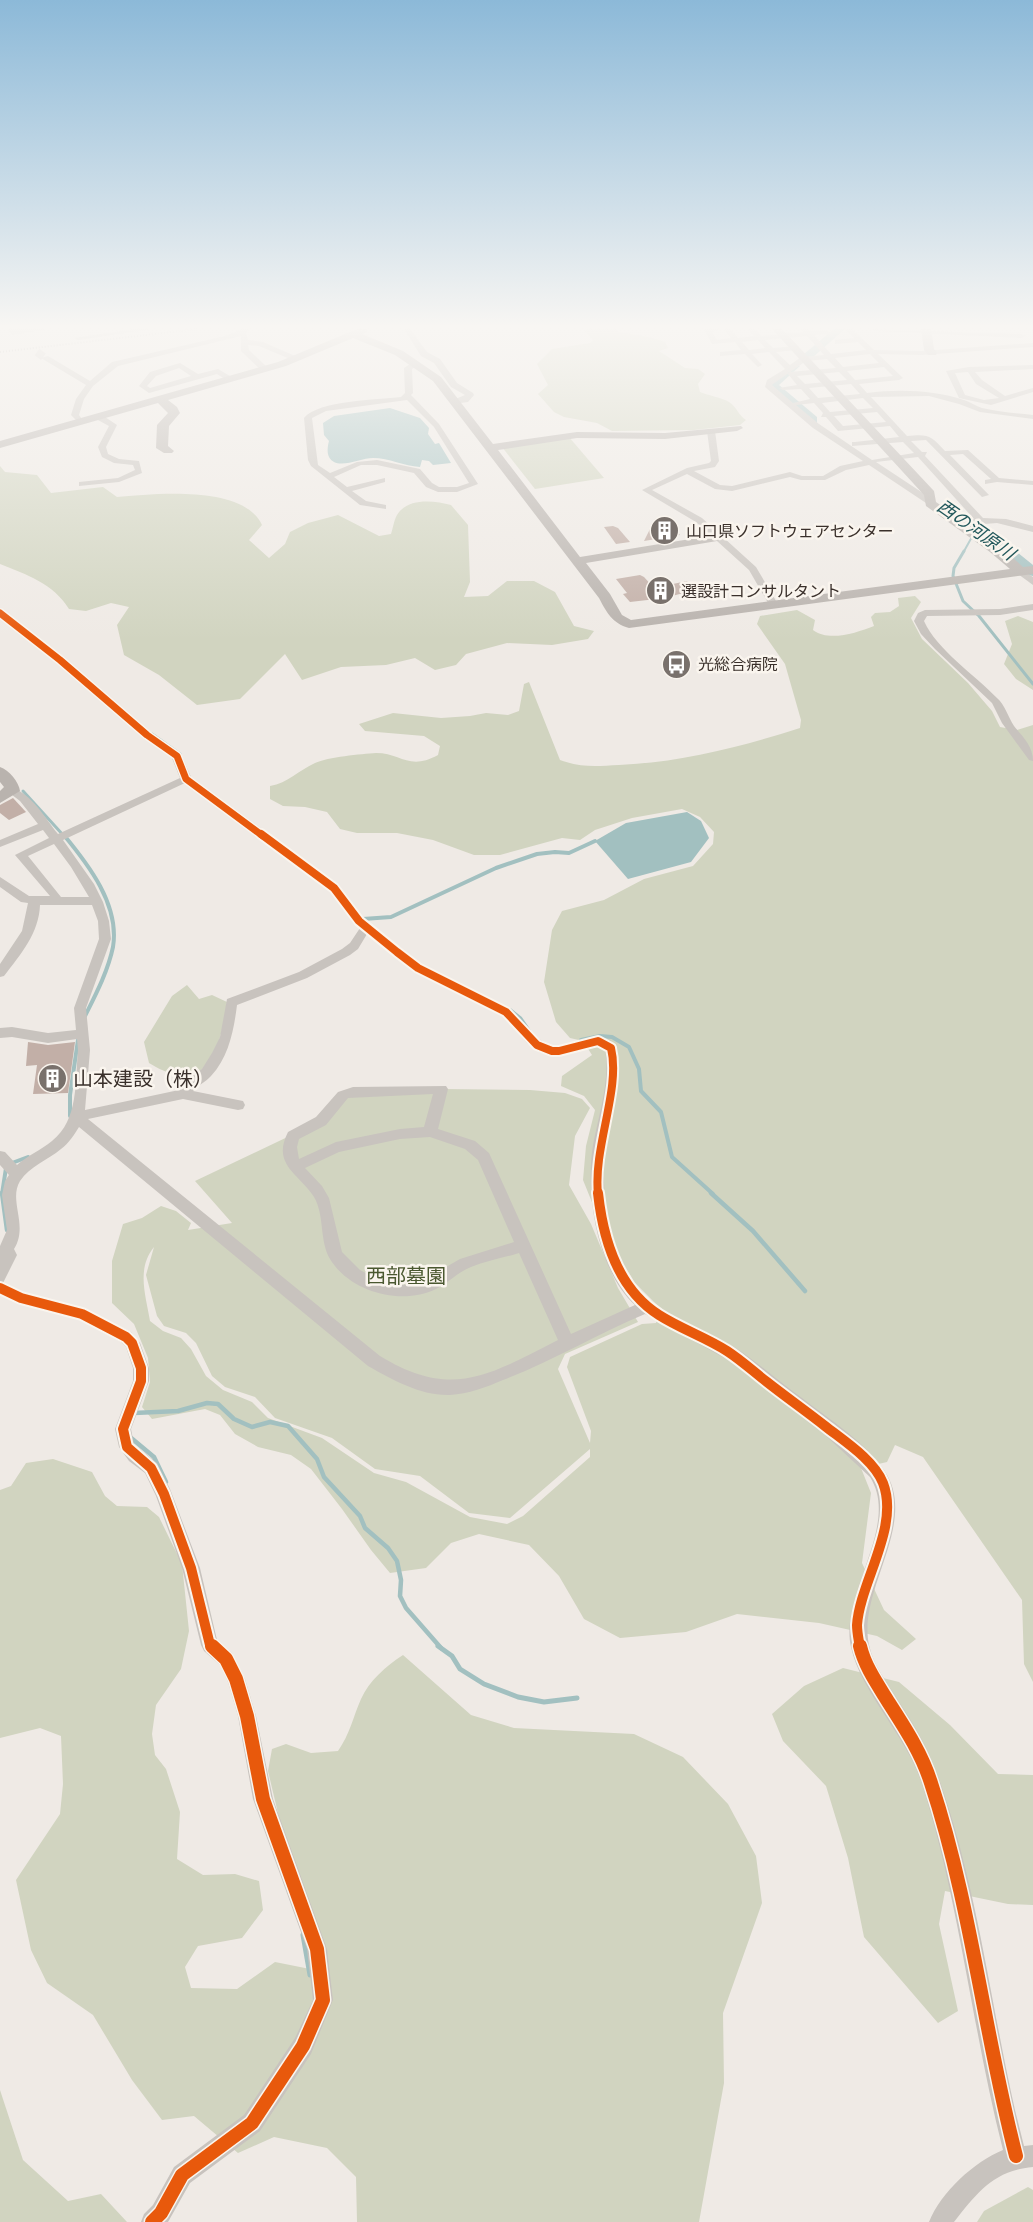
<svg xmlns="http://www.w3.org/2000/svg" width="1033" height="2222" viewBox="0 0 1033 2222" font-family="'DM Sans','Noto Sans JP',sans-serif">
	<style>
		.green { fill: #d1d4c0; fill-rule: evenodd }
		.water { fill: #a2c0c0 }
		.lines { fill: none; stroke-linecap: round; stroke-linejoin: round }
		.stream-far4 { stroke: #a2c0c0; stroke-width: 2 }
		.stream-far3 { stroke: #a2c0c0; stroke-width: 3 }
		.stream-far2 { stroke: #a2c0c0; stroke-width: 4 }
		.stream-far1 { stroke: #a2c0c0; stroke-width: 4.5 }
		.stream { stroke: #a2c0c0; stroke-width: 5 }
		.river { fill: #a2c0c0; fill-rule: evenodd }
		.building { fill: #c2afa7 }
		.street-tunnel { stroke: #cbc5c0; stroke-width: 8; stroke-dasharray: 8 4; stroke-linecap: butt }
		.street { fill: #c8c3be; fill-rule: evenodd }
		.secondary { fill: #b9b3ae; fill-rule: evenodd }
		.rail { stroke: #b0aba8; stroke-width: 2; stroke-dasharray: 1 2; stroke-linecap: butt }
		.cycleway-far3-casing { stroke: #faf5ee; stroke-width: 10 }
		.cycleway-far2-casing { stroke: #faf5ee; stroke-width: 12 }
		.cycleway-far1-casing { stroke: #faf5ee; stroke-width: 14 }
		.cycleway-casing { stroke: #faf5ee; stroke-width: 17 }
		.cycleway-far3 { stroke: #e8590c; stroke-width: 7 }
		.cycleway-far2 { stroke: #e8590c; stroke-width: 8 }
		.cycleway-far1 { stroke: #e8590c; stroke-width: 10 }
		.cycleway { stroke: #e8590c; stroke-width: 14 }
		.labels { text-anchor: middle; stroke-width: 5; stroke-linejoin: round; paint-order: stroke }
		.far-poi-label { font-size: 16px; fill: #3a302b; stroke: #faf5ee; text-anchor: start }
		.far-water-label { font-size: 18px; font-style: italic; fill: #22585b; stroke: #faf5ee }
		.poi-label { font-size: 20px; fill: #3a302b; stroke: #faf5ee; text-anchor: start }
		.park-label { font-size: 20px; fill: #4a5830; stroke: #faf5ee }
	</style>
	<rect width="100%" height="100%" fill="#efeae5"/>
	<g class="green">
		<path d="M587 329H617V331C633 335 650 336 665 342L668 348 659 351 685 368 698 369 705 374 698 384 700 392C709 396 721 397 729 402 737 407 738 415 746 420L740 425 694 430 612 431 597 423 564 417 554 412 538 394 548 385 537 364 552 349 590 343 593 340 585 331Z"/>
		<polygon points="569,437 604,478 535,489 502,447"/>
		<path d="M0 466 5 472 37 475 51 493 103 487 117 497C154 494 243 484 262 525L249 540 269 558 285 544 290 532 308 523 338 515 379 536 391 534C393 528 394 520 397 515 408 497 435 501 451 505L468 525 470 582 464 597 488 596 507 581H534L555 592 574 626 594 631 588 639 552 645 507 643 466 654 456 665 435 670 415 658 386 665 341 667 302 680 285 654 240 699 197 705 159 675 124 655 117 625 129 607 111 603 86 611 69 609C53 583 27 575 0 564Z"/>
		<path d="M915 596 921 602 911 618 922 639 968 683 992 711 1000 727 1017 730 1033 725V1682L1024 1664 1022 1600 923 1457 895 1445 887 1462 861 1468 871 1493 862 1563 884 1610 916 1639 902 1650 877 1636 819 1623 737 1614 686 1632 620 1638 584 1619 559 1576 529 1545 479 1534 451 1543 426 1568 390 1573 371 1550 342 1509 311 1469 291 1455 258 1447 235 1434 220 1415 205 1409 152 1419 142 1407 150 1382 148 1358 134 1324 112 1303V1261L123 1224 142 1218 161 1206 176 1211 191 1223 188 1230 232 1223 195 1181 321 1121 343 1095 441 1089 530 1090 565 1093 582 1099 590 1108 575 1136 569 1185 591 1224 618 1288 638 1322 565 1354 558 1369 590 1443 591 1431 567 1367 570 1357 642 1324 656 1323 660 1308 635 1283 604 1232 583 1180 586 1146 595 1110 584 1096 561 1086 562 1076 592 1055 583 1041 570 1038 556 1022 544 982 552 930 562 911 604 900 644 879 693 866 713 844 714 832 700 817 682 809 632 818 595 830 580 840 562 838 500 855H474L433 840 397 833H357L340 829 327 812 305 807 283 806 270 799V786C288 783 299 770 315 763 328 757 361 754 376 753 401 753 409 771 438 755L440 746 424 736 365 731 359 724 393 713 441 718 470 716 486 713 508 715 519 711 524 684 529 682 560 760C582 768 597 766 619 765 682 762 740 747 800 728L801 720 785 664 757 624 760 616 797 610 815 620 813 630C829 642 856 633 874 626L871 617 875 613 890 612 899 606 898 598ZM154 1247 146 1275 157 1316 164 1326 186 1333 196 1343 212 1376 225 1387 255 1397 275 1418 332 1438 375 1469 420 1476 469 1513 510 1518 590 1449V1457L523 1516 507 1524 470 1517 406 1482 374 1473 322 1438 268 1418 252 1402 223 1390 206 1376 191 1349 181 1338 163 1331 150 1321C146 1296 136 1269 154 1247Z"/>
		<polygon points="1018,616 1033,622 1033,690 1016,679 1004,664 1012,644 1005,621"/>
		<path d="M187 985 199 999 212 995 227 1002C220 1051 207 1099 149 1063L144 1042 172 996Z"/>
		<path d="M53 1459 92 1472 105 1496 117 1506 147 1507 159 1517 182 1564 189 1631 181 1669 156 1705 152 1734 155 1755 166 1769 180 1812 177 1859 203 1875 235 1874 259 1881 263 1910 242 1938 198 1946 185 1967 191 1988 237 1989 275 1962 315 1970 268 1771 272 1749 286 1744 311 1753 338 1751C350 1734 353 1717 361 1699 369 1681 386 1666 403 1655L471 1715 514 1728 634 1734 683 1757 728 1804 756 1856 762 1903 723 2013 724 2083 699 2222H357L356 2177 327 2148 274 2137 238 2153 194 2116 162 2120 132 2080 93 2015 47 1983 31 1950 16 1880 60 1814 63 1784 61 1736 40 1728 0 1738V1490L11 1486 26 1463Z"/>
		<polygon points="843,1668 899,1682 950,1725 998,1774 1033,1775 1033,1905 1008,1904 945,1891 939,1924 958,2011 938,2023 864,1937 848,1858 826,1786 783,1741 772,1714 804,1686"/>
		<polygon points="0,2090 23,2160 68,2201 101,2194 127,2222 0,2222"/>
		<polygon points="1028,2187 1033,2190 1033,2222 977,2222 984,2211"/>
	</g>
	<g class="water">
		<path d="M390 408 420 418 429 428 428 434 435 444 439 443 451 463 433 465 429 461 422 460 420 467C404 466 389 458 373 458 362 458 344 467 334 462 326 458 327 448 329 441L324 435 323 423 334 416Z"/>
		<polygon points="687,812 701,821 709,838 691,862 628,879 595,841 626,823"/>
	</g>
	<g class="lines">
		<polyline class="stream-far4" points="963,553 973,535"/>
		<g class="stream-far3">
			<polyline points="964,551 954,568 953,576 963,601 979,616 1033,684"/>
			<polyline points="0,610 57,654"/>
			<polyline points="152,734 180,754"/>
			<polyline points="23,791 64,836"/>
		</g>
		<g class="stream-far2">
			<path d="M63 834C88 864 120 905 113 947 108 971 96 994 85 1016"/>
			<polyline points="363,919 391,917 496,868 537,854 555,852 569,853 595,841"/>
			<polyline points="510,1010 520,1018 529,1031"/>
			<polyline points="581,1040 600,1036 612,1037 629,1047 639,1069 641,1091 661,1112 672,1157 713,1194"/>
			<polyline points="70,1116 70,1095 78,1040"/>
			<polyline points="12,1163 28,1157"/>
			<polyline points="2,1194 6,1168"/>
		</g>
		<g class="stream-far1">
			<polyline points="2,1193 7,1230"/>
			<polyline points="711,1193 753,1231 805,1291"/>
			<polyline points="134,1413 178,1411 207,1403 218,1404 234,1419 252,1427 270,1422 288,1426 317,1459 324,1477 360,1516 365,1528 388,1548 397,1561 401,1580 400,1596 406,1608 441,1648"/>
			<polyline points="130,1437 154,1457 166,1482"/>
		</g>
		<g class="stream">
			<polyline points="438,1646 452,1656 460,1669 484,1684 518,1697 544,1702 577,1698"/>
			<polyline points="303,1935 310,1975"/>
		</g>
		<g class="river">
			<polygon points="834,329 845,329 812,358 804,358 804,354"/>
			<polygon points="794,363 800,366 779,385 817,417 817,423 809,423 766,385"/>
			<polygon points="961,516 1006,543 1033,565 1033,576 1028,575 996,549 956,523 954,520"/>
		</g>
	</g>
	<g class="building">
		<polygon points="655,519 668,522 680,535 644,541"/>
		<polygon points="613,526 618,528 630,542 616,544 604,527"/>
		<polygon points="640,575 644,577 654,588 687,581 694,590 665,598 630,602 623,594 627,593 616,579"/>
		<polygon points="13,798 26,812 9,820 0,813 0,805"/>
		<polygon points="28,1042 48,1045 75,1042 68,1093 33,1094 37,1065 26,1066"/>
	</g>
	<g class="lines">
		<polyline class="street-tunnel" points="37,352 45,358"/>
		<g class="street">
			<polygon points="8,329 50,329 12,335"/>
			<polygon points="134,329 153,329 78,340 74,338"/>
			<polygon points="242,329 249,329 246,333 248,340 263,342 302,359 295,361 259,346 248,345 249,350 269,369 262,371 241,351 241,336 118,366 93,386 84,399 79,415 84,422 80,424 71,415 76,399 86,385 41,358 48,356 90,381 112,362 225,336"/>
			<polygon points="404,329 410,329 427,352 440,359 457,383 473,393 474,395 468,402 453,404 453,400 465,395 451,387 434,363 421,356"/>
			<path d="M704 329H721L712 332 717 340 731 338 724 329H731L738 338 754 336 748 329H755L761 336 803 332 801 329H808L810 331 827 330 832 334V336L825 334 814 335 831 354 866 350 858 342 835 344V340L854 338 845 329H852L874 350 922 351 1033 343V347L922 355 878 354 903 378 899 380 859 384 867 393C899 389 934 390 964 400 970 402 976 406 982 408 998 412 1016 413 1033 415V419L980 412 959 404 929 396 871 397 907 436C929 434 930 435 945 451L968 450 999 478 1033 481V485L997 482 985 484V480L991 479 963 454 950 455 989 495 982 497 926 440 911 441 922 452H927L925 456 983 518 1006 519 1033 526V532L997 523 958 526V522L974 519 918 457 876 462 932 499V503H926L869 465 846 470 825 480H801L790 477 732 491 715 489 687 474 652 490 702 518 756 567 779 606 771 608 749 570 696 522 642 490 687 468 709 463 711 461 707 431 711 429 715 431 719 461 715 467 694 471 720 485 732 486 790 472 802 476H823L840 466 863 461 813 428 765 387 767 380 785 369 769 352 752 354 762 365 758 367 745 354 720 356V352L741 350 735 342 712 344ZM807 336 824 355 801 357 790 365 776 352 797 350V346L773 348 765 340ZM758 340 765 348 749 350 742 342ZM870 354 879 363 843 367 835 358ZM827 359 836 368 789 372 788 374 797 385 779 388 783 390 801 389 810 399 793 403 772 385 773 384 806 361ZM884 367 893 376 855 380 847 371ZM839 372 847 380 805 384 797 376ZM851 384 860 394 818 398 809 388ZM863 398 873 408 830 412 822 403ZM814 403 823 413 821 417H826L838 431 890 426 899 437 855 442H852V446L903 442 914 453 872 460 819 424 796 405ZM877 412 886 422 843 426 834 416Z"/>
			<polygon points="872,329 1021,334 1025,336 1021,338 875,331"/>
			<path d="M413 362 420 364 412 369 413 393 411 395 439 424 478 484 457 492H438L426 487 414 473 377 465H361L334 477 347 487 385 478V482L352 491 366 501 386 505V509L360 505 311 466 308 460 304 418C319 400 377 400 401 397L405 393 404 368ZM407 400 434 427 469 483 457 487H439L432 483 420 469 377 460 357 462 330 473 318 465 312 418 326 411Z"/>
			<path d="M180 363 198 374 218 369 235 379 228 381 217 374 149 393 139 386 150 372ZM179 368 191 376 150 388 147 386 156 376Z"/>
			<path d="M1033 365V369L975 372 982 380 1005 396 1033 388V392L991 405 959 398 946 371 969 367ZM968 372 976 384 999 398 984 400 965 395 955 373Z"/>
			<polygon points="96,415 102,415 117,425 106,447 108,454 119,459 139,461 142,473 119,482 79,486 79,482 118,478 135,470 133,465 114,463 102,457 98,447 109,426 96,419"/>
			<polygon points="1021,569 1033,577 1033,585 1018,574 1018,570"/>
			<path d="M1033 604V610L1000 615 927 616 924 621C937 650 975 675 997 698 1005 705 1008 717 1014 726 1023 737 1033 746 1033 761L1029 760 1002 723 992 703 935 649 921 634 914 621 918 613 925 610 1000 609Z"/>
			<path d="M0 610 63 658 151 733 181 754 191 777 338 885 363 918 422 965 510 1009 536 1037 548 1045 559 1046 591 1037 610 1040 617 1048 619 1070C615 1103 605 1138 604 1172 603 1221 620 1283 664 1310 686 1324 712 1333 734 1347 758 1362 779 1382 802 1398 829 1419 864 1441 884 1470 920 1523 857 1589 869 1645 873 1665 887 1682 897 1699 914 1724 929 1750 939 1779 977 1886 990 2000 1015 2110L1024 2146 1033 2145V2167C993 2171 978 2192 954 2222H929C941 2192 974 2162 1003 2150 972 2029 960 1903 922 1784 907 1736 861 1693 851 1647 839 1594 901 1526 870 1477L825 1435 728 1360 645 1314C597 1334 553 1361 503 1380 487 1387 468 1394 450 1395 421 1396 393 1380 368 1366L79 1127C74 1135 69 1143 61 1149 48 1160 30 1166 20 1181 8 1201 29 1225 14 1249L17 1255 3 1283 24 1293 87 1310 131 1332 140 1343 149 1368V1381L131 1429 134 1444 157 1463 170 1489 200 1568 217 1640 232 1653 245 1679 256 1716 273 1799 327 1949 333 2000 311 2054 260 2131 190 2183 168 2222H141L144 2214 153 2205 174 2167 244 2115 295 2038 313 2000 307 1949 253 1799 238 1716 228 1682 220 1665 204 1651 201 1645 182 1568 156 1496 145 1473 129 1461 119 1447 115 1429 133 1381V1368L126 1347 121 1342 78 1319 21 1304 0 1295V1246L7 1230 2 1195 5 1181 9 1175 0 1165V1151L5 1152 17 1165C27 1156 41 1150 52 1141 79 1120 75 1081 78 1050L77 1039 48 1043 12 1037 0 1038V1028L12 1027 48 1033 76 1030 74 1008 99 939 98 921 92 905H40C39 933 21 954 4 976L0 977V964L22 931 28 903 21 902 0 887V877L29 896H50L15 855 49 838 43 830 0 847V840L38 824 20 801 7 791 12 788C32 794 45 818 58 834L180 778 172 758 143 737 57 662 0 618ZM185 783 330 891 360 928 350 943 342 949 299 972 227 999 220 1037 212 1053 202 1069 189 1078 179 1090 85 1110 90 1050 86 1008 111 939 109 921 103 902 94 884 63 840ZM54 844 71 867 89 897H61L28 856ZM367 934 414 971 502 1015 527 1043 539 1052 559 1056 598 1045 605 1050C611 1077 598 1118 593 1145 585 1193 597 1271 635 1305L571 1334 489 1153 475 1141 438 1129 448 1089 446 1086 353 1087 338 1092 316 1117 288 1132C271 1165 300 1174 314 1197 325 1216 319 1240 330 1259 350 1292 401 1306 436 1289 448 1283 458 1272 471 1267 486 1261 503 1258 519 1253L558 1340C489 1375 452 1400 380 1356L88 1119 183 1099 238 1110 243 1109 245 1105 243 1101 193 1091C198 1085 206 1082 211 1076 229 1057 234 1029 237 1005L307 978 350 955 358 949ZM433 1094 424 1127 400 1129 336 1142 299 1159 297 1147 299 1139 326 1125 348 1098ZM430 1137 465 1149 478 1160 514 1242 460 1259 418 1283 405 1285 381 1281 360 1270 342 1252 329 1198 322 1186 305 1168 339 1152 400 1139Z"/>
		</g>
		<g class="secondary">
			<path d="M357 329H367V332L362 334 403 351 441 377 493 444 577 432 665 433 741 426 743 428 737 431 665 439 577 438 498 450 580 557 721 534 723 537 717 541 586 563 610 594 622 615 631 620 1010 569 990 552 926 506 924 495 772 329H782L934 491 936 502 1000 546 1023 567 1033 566V574L629 628C612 623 607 613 599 598L433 381 395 355 353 338 286 366 168 400 177 407 180 413 169 426 168 446 174 451 172 453H164L156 448 157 425 168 413 158 403 0 448V441L278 362Z"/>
			<polygon points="921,329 931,329 934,349 937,353 936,355 928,355 924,350"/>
			<path d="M0 767C9 770 19 782 20 791L0 803V791L4 787 0 782Z"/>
		</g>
		<polyline class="rail" points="0,352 197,329"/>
		<defs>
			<polyline id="cycleway-far3" points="0,613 60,660 147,735 177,756 186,779 263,836"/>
			<path id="cycleway-far2" d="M261 834 334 888 359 921 397 952 418 968 506 1012 537 1045 552 1051H559L598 1041 611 1048C621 1089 593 1147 598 1194"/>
			<g id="cycleway-far1">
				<path d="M598 1193C603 1239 618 1289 659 1315 681 1329 705 1337 727 1351 741 1360 754 1372 767 1382 786 1397 806 1411 825 1426 844 1441 874 1460 883 1483 900 1527 860 1582 857 1625 857 1633 859 1641 860 1648"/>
				<polyline points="0,1288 21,1298 82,1314 126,1337 132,1343 141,1368 141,1381 123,1429 127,1447 151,1468 164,1494 191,1568 210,1645 213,1648"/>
			</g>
			<g id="cycleway">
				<path d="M860 1646C865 1667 878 1685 889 1703 905 1728 922 1754 931 1783 971 1904 984 2033 1016 2156"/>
				<polyline points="152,2222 161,2213 182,2175 252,2123 303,2046 323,2000 317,1949 263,1799 247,1716 236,1679 226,1659 212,1646"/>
			</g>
		</defs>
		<use href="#cycleway-far3" class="cycleway-far3-casing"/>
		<use href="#cycleway-far2" class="cycleway-far2-casing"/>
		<use href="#cycleway-far1" class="cycleway-far1-casing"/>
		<use href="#cycleway" class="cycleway-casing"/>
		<use href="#cycleway-far3" class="cycleway-far3"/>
		<use href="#cycleway-far2" class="cycleway-far2"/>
		<use href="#cycleway-far1" class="cycleway-far1"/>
		<use href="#cycleway" class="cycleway"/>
	</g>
	<linearGradient id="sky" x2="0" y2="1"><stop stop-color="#8cb9d8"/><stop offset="0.51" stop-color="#f8f6f3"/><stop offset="1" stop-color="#f8f6f3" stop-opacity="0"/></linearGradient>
	<rect width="1033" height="640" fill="url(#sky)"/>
	<defs>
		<symbol id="building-disc" viewBox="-11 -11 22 22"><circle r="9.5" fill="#79716c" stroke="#faf5ee"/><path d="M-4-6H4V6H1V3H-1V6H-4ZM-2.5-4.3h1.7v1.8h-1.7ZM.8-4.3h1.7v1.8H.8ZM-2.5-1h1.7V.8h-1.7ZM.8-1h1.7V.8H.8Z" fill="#fff"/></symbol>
		<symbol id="bus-disc" viewBox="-11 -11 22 22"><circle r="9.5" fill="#79716c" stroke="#faf5ee"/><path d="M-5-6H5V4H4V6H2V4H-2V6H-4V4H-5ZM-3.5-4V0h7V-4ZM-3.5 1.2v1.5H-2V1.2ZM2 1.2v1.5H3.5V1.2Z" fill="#fff"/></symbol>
	</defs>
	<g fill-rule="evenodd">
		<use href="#building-disc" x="648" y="514" width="33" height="33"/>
		<use href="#building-disc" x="644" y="574" width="33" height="33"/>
		<use href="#bus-disc" x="660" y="648" width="33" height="33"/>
		<use href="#building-disc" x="36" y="1062" width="33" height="33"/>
	</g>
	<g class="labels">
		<g class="far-poi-label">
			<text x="686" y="537">山口県ソフトウェアセンター</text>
			<text x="681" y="597">選設計コンサルタント</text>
			<text x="698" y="670">光総合病院</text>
		</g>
		<g class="far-water-label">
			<text transform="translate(976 530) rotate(35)" y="6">西の河原川</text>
		</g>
		<g class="poi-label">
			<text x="73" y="1086">山本建設（株）</text>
		</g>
		<g class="park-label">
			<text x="406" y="1283">西部墓園</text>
		</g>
	</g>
</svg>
